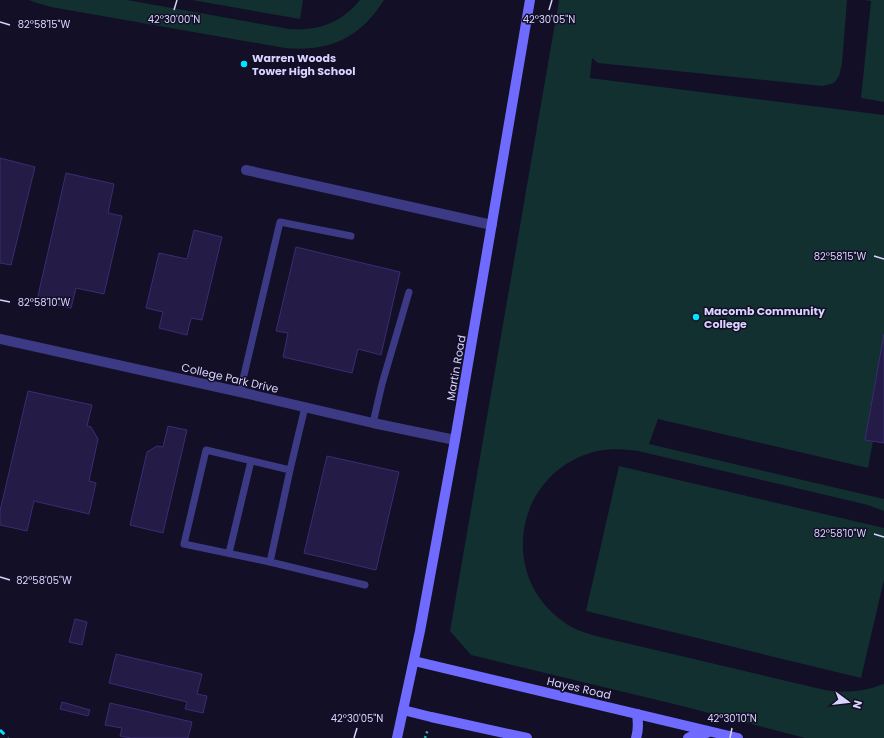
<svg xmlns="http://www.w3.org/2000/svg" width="884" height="738" viewBox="0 0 884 738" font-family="Poppins,sans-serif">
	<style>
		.green { fill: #12302f }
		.building { fill: #241b47; stroke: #3b2d73 }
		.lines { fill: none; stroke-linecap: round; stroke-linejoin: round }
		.path { stroke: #2fb8b0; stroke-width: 2.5; stroke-dasharray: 2 3; stroke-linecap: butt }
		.lane { stroke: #3d3a85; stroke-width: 7 }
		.street { stroke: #3d3a85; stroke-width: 10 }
		.secondary { stroke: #6f6bff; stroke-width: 10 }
		.rail { stroke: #00e5ff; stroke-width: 3; stroke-dasharray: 6 5; stroke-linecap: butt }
		.ticks { fill: none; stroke: #d9d4ff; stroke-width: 1.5 }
		.poi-dot { fill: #00e5ff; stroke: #130f26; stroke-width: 1.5 }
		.labels { text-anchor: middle; stroke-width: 3; stroke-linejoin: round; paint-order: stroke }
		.poi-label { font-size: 11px; font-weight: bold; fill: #d9d4ff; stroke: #130f26; text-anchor: start }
		.street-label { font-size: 11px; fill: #d9d4ff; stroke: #130f26 }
		.ticks-label { font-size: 10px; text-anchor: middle; fill: #d9d4ff; stroke: #130f26; stroke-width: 3; stroke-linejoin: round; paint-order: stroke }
	</style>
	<rect width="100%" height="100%" fill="#130f26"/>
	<g class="green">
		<path d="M29 0H127L289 29C319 31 341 23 360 0H384C360 38 330 52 285 48L51 7 37 3Z"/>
		<polygon points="192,0 303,0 300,19"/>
		<path d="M559 0H847L842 64 839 76 835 82 831 84 822 86 598 63 592 58 590 78 884 115V334L865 439 873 441 868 468 658 419 649 444 884 499V502H883H884V511L868 505 638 451C623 449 608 448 593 452 513 475 497 580 568 625 576 630 586 633 596 636L825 690C848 693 862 692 884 684V738H805L682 706 471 655 450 631Z"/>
		<polygon points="864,0 884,0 884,102 861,98 871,1"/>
		<polygon points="619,466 884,528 884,580 861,678 586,611"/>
	</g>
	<g class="building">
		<polygon points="0,158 35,167 11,265 0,263"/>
		<polygon points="66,173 114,184 108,213 122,216 104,294 76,288 71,308 37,300"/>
		<polygon points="194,230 222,237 202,320 191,318 187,335 159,328 163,312 146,308 159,253 187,259"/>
		<polygon points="296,247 400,272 381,355 358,349 352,373 283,357 288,333 276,331"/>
		<polygon points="884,334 884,443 865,440"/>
		<polygon points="28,391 92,405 87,426 91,427 98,439 89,481 96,483 89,514 34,501 27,531 0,525 0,511"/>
		<polygon points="168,426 187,430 163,533 130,525 147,452 157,446 163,447"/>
		<polygon points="327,456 399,472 376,570 304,553"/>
		<polygon points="75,619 87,622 82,645 69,642"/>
		<polygon points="116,654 202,674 197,694 207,696 203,713 185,709 187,702 109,683"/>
		<polygon points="62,702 90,710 88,716 60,709"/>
		<polygon points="110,703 192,722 188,738 131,738 120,736 122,728 105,725"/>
	</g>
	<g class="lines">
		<polyline class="path" points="425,738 428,729"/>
		<g class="lane">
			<polyline points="240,392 280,222 351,236"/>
			<polyline points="305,407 290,470 270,562 365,585"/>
			<polyline points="373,423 382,384 409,292"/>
			<polyline points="229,553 251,461"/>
			<polyline points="270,562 184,544 206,450 290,470"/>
		</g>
		<g class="street">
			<polyline points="246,170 492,225"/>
			<polyline points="0,339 240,392 373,423 455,440"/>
		</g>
		<g class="secondary">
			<polyline points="414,661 738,738"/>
			<polyline points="403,710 431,717 527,738"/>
			<polyline points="397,738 420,631 455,440 530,0"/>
			<path d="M636 738C639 729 638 722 637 714"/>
			<polyline points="688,738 697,733 707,733"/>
		</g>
		<polyline class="rail" points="0,730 8,738"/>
	</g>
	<path class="ticks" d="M174 10 177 0M549 10 552 0M0 22 10 25M874 256 884 259M0 300 10 302M874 534 884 537M0 577 10 580M354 738 357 728M730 738 732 728"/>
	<g class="poi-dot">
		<circle cx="244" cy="64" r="4"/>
		<circle cx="696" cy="317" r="4"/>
	</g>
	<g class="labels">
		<g class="poi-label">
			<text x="252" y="62">Warren Woods<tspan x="252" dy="13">Tower High School</tspan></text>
			<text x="704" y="315">Macomb Community<tspan x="704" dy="13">College</tspan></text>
		</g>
		<g class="street-label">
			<text transform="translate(456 368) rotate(-80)" y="4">Martin Road</text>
			<text transform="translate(230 378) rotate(13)" y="4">College Park Drive</text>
			<text transform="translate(579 688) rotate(13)" y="4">Hayes Road</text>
		</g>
	</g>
	<g class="ticks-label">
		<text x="174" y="23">42°30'00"N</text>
		<text x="549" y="23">42°30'05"N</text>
		<text x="44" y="28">82°58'15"W</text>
		<text x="840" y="260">82°58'15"W</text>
		<text x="44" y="306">82°58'10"W</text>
		<text x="840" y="537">82°58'10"W</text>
		<text x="44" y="584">82°58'05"W</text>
		<text x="357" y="722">42°30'05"N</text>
		<text x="732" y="722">42°30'10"N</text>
	</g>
	<g transform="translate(848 702) rotate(105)" stroke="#130f26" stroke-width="3" paint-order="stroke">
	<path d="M0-3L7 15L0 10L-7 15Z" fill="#d9d4ff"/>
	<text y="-6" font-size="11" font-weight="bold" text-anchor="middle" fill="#d9d4ff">N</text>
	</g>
</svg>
